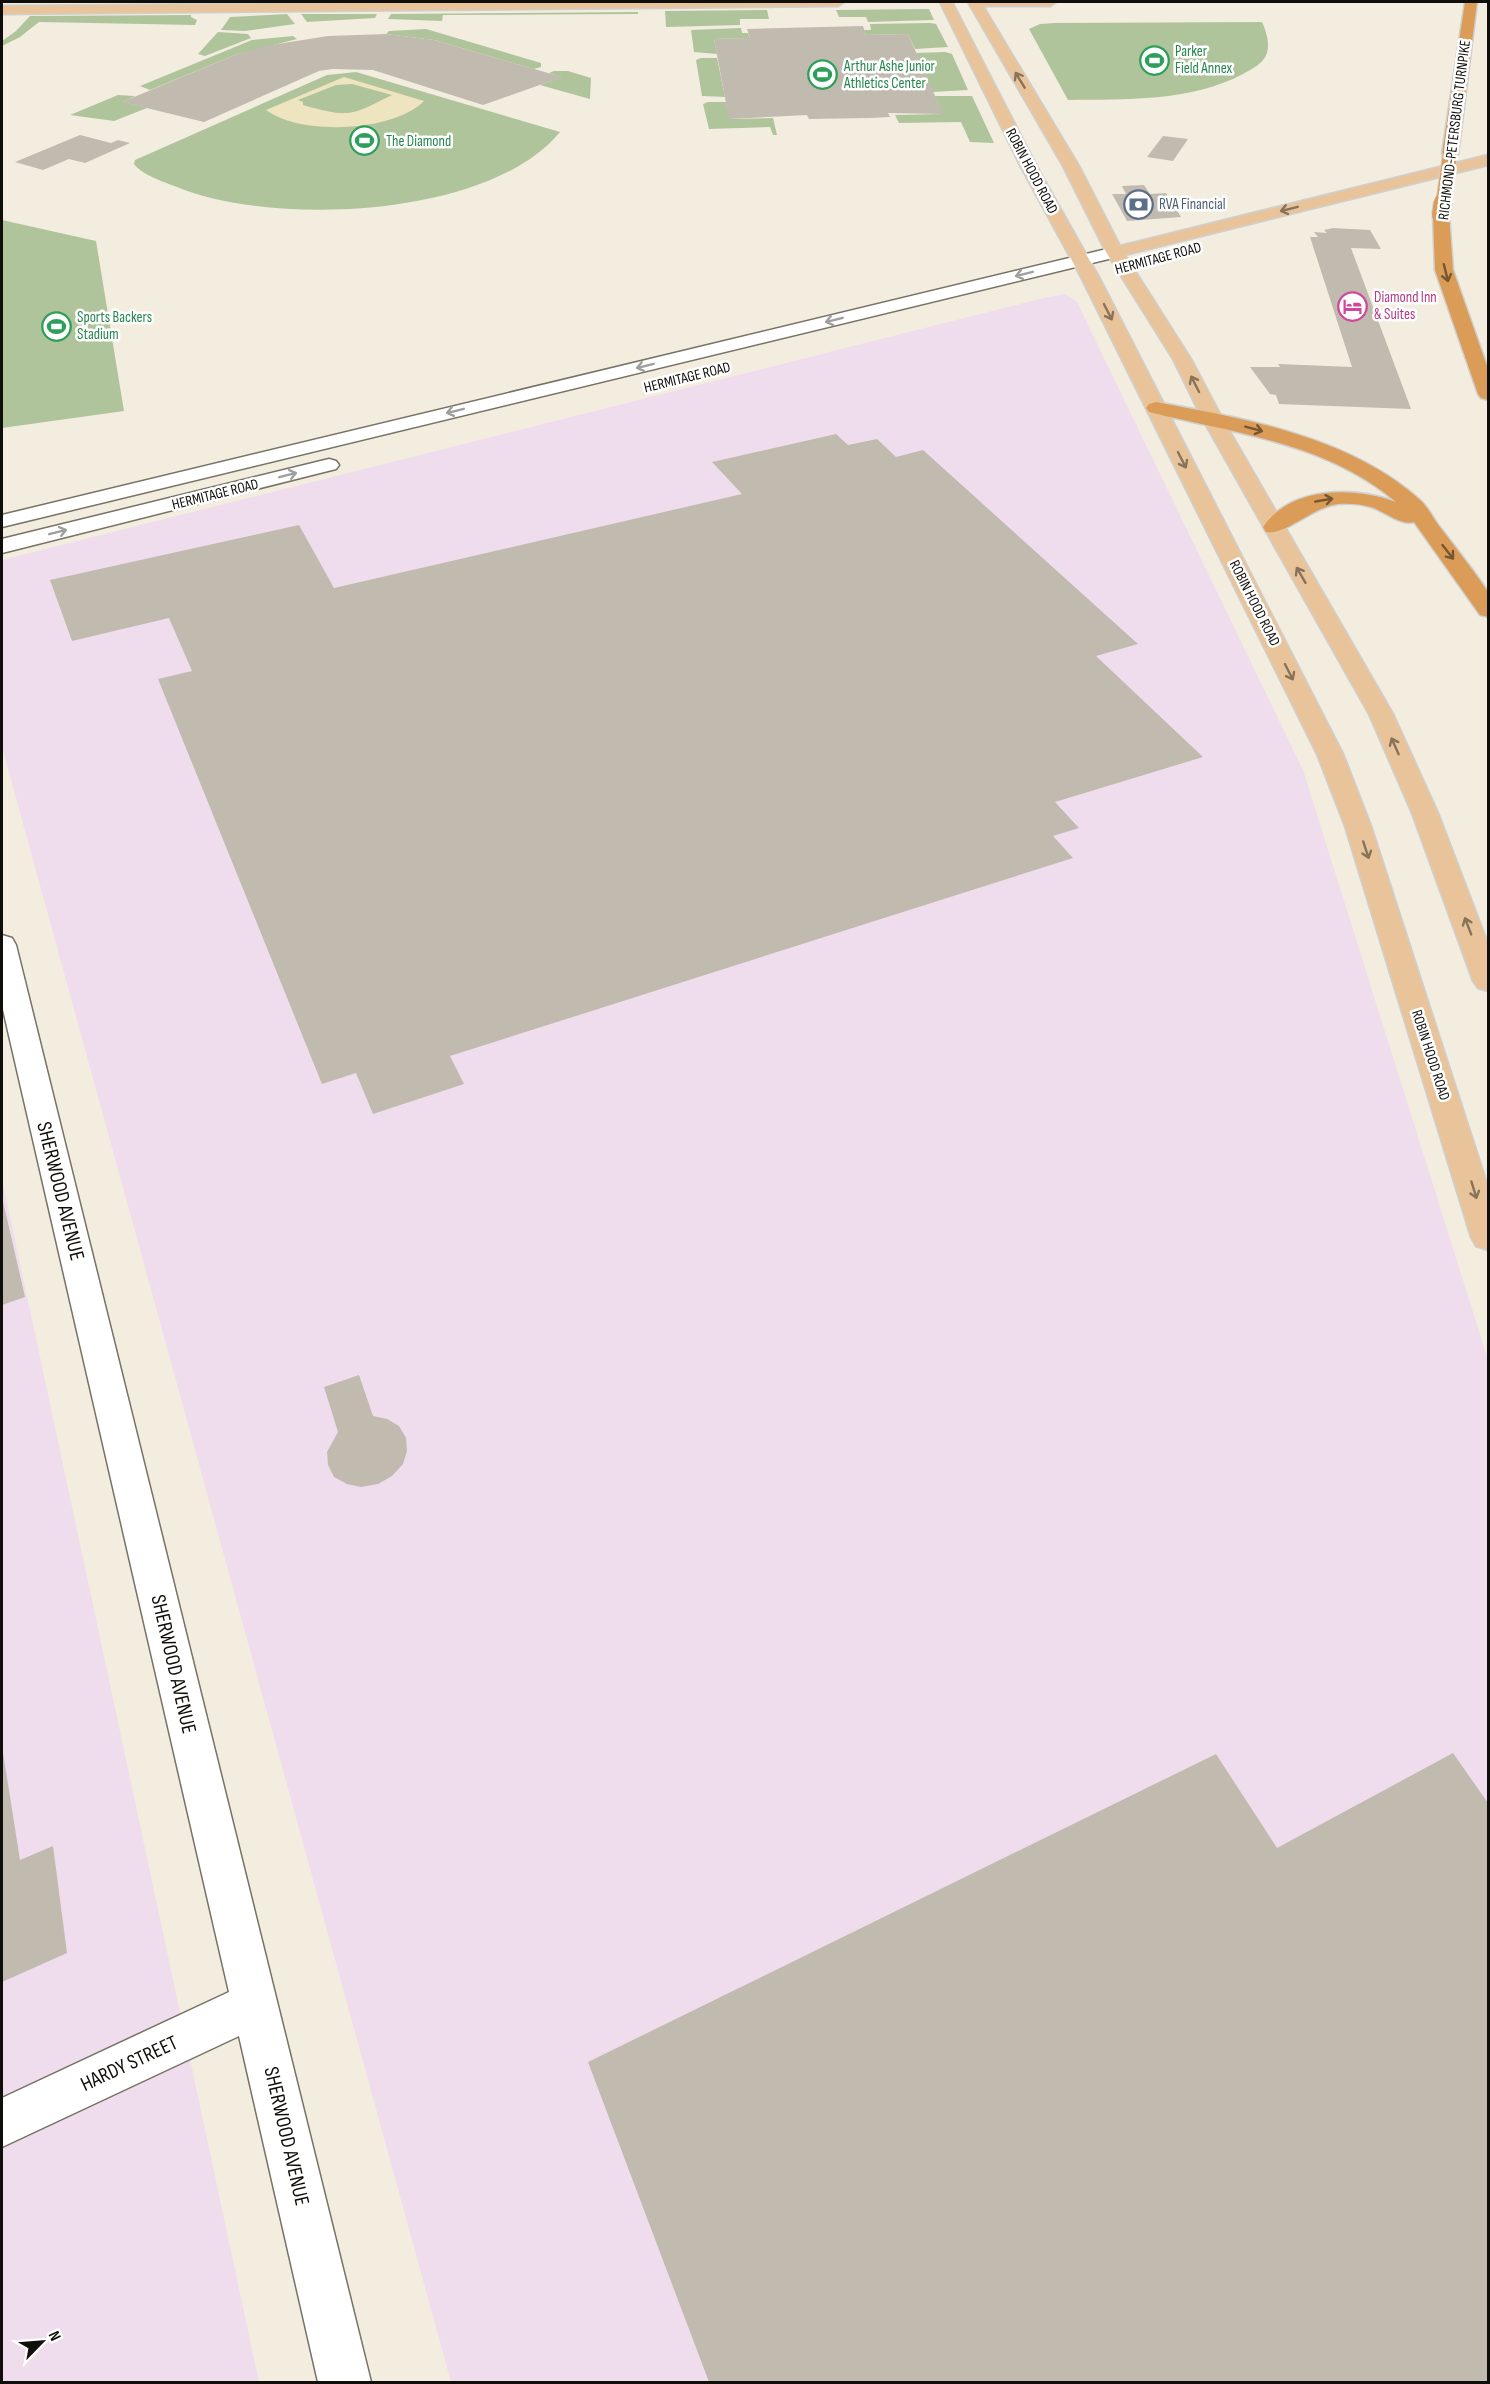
<svg xmlns="http://www.w3.org/2000/svg" width="1490" height="2384" viewBox="0 0 1490 2384" font-family="'Sofia Sans Condensed',sans-serif">
	<style>
		.industrial { fill: #efddee }
		.green { fill: #b0c49c }
		.sand { fill: #eee4bf; fill-rule: evenodd }
		.building { fill: #c0bbae }
		.lines { fill: none; stroke-linecap: round; stroke-linejoin: round }
		.minor-casing { stroke: #767265; stroke-width: 3 }
		.major-casing { stroke: #cfcfce; stroke-width: 3 }
		.highway-casing { stroke: #cfcfce; stroke-width: 3 }
		.minor { fill: #fff; fill-rule: evenodd }
		.major { fill: #e9c49b; fill-rule: evenodd }
		.highway { fill: #db9c58; fill-rule: evenodd }
		.highway-bridge-far1-casing { stroke: #cfcfce; stroke-width: 16; stroke-linecap: butt }
		.highway-bridge-casing { stroke: #cfcfce; stroke-width: 20; stroke-linecap: butt }
		.highway-bridge-far1 { stroke: #db9c58; stroke-width: 14 }
		.highway-bridge { stroke: #db9c58; stroke-width: 18 }
		.oneway { stroke: #87725a }
		.oneway2 { stroke: #765531 }
		.oneway3 { stroke: #9f9f9d }
		.labels { text-anchor: middle; stroke-width: 5; stroke-linejoin: round; paint-order: stroke }
		.far-leisure-label { font-size: 15px; fill: #27864d; stroke: #fff; text-anchor: start }
		.far-street-label { font-size: 15px; fill: #100e0a; stroke: #fff }
		.far-service-label { font-size: 15px; fill: #4e5e75; stroke: #fff; text-anchor: start }
		.far-hotel-label { font-size: 15px; fill: #b23c85; stroke: #fff; text-anchor: start }
		.near-street-label { font-size: 21px; fill: #100e0a; stroke: #fff }
	</style>
	<rect width="100%" height="100%" fill="#f2eddf"/>
	<g class="industrial">
		<polygon points="1065,294 1077,302 1303,770 1488,1360 1488,2382 451,2382 2,747 2,560 1048,297"/>
		<polygon points="2,1179 259,2382 2,2382"/>
	</g>
	<g class="green">
		<polygon points="929,9 934,20 868,22 866,17 839,17 836,10"/>
		<polygon points="767,10 769,19 740,19 740,25 666,27 665,11"/>
		<polygon points="638,12 638,14 443,15 442,21 388,19 391,14"/>
		<polygon points="287,14 295,24 245,31 221,30 230,17"/>
		<polygon points="301,14 377,14 375,18 307,22"/>
		<polygon points="191,15 191,17 197,20 195,25 39,22 20,37 2,46 2,41 16,31 30,16"/>
		<path d="M1262 22C1266 31 1270 43 1267 53 1264 63 1252 69 1243 74 1190 102 1126 99 1068 100L1029 29 1040 24 1055 23Z"/>
		<polygon points="930,23 936,24 948,47 915,49 908,34 866,35 864,30 871,30 870,24"/>
		<polygon points="741,28 742,33 748,33 750,38 714,39 717,54 694,52 691,30"/>
		<polygon points="426,29 541,63 541,67 534,69 434,40 386,34 389,31"/>
		<polygon points="218,32 248,34 251,38 205,56 198,54"/>
		<polygon points="293,36 297,39 235,55 150,90 140,86 252,40"/>
		<polygon points="945,52 952,54 968,90 933,92 916,53"/>
		<polygon points="701,58 717,58 725,97 702,96 696,60"/>
		<polygon points="554,71 568,71 591,78 590,99 540,85 561,77 549,73"/>
		<path d="M356 72 560 132C490 218 273 227 177 187 164 182 142 175 134 164L135 160 327 75Z"/>
		<polygon points="118,95 135,96 123,102 147,108 114,121 70,115"/>
		<polygon points="935,96 972,96 994,143 970,142 961,122 899,123 895,115 942,114"/>
		<polygon points="708,102 726,102 730,119 773,118 777,135 773,135 770,127 709,129 703,104"/>
		<polygon points="2,220 96,241 124,411 2,428"/>
	</g>
	<path class="sand" d="M344 77 424 101C394 132 300 136 266 110ZM352 84 392 95C350 116 350 118 303 105V102L298 100 336 85Z"/>
	<g class="building">
		<polygon points="863,26 866,35 908,34 943,114 888,113 890,117 870,118 809,119 807,115 729,119 714,39 750,38 747,29"/>
		<polygon points="386,34 434,40 562,77 483,105 373,70 333,69 319,71 204,122 122,102 235,55 265,46 328,36"/>
		<polygon points="80,135 111,143 118,140 130,143 85,163 69,159 43,170 15,162"/>
		<polygon points="1163,136 1188,139 1173,161 1147,157"/>
		<polygon points="1144,185 1150,194 1166,193 1181,217 1127,221 1112,194 1126,194 1122,186"/>
		<polygon points="1333,228 1370,230 1381,249 1351,248 1411,409 1279,404 1276,395 1270,394 1250,367 1280,367 1278,364 1352,367 1310,237 1318,237 1314,232 1327,233 1324,230"/>
		<polygon points="836,434 848,445 877,439 896,457 923,450 1138,644 1096,656 1203,757 1055,802 1079,828 1053,836 1073,858 450,1056 464,1084 373,1114 356,1073 322,1084 158,679 192,671 169,618 72,641 50,580 299,525 334,588 742,494 712,462"/>
		<polygon points="2,1197 25,1297 2,1305"/>
		<polygon points="359,1375 373,1416 387,1419 399,1426 406,1438 407,1451 403,1464 392,1476 378,1484 361,1487 347,1484 334,1477 328,1465 327,1452 338,1432 324,1387"/>
		<polygon points="2,1746 20,1860 53,1846 67,1953 2,1982"/>
		<polygon points="1453,1753 1488,1803 1488,2382 709,2382 588,2062 1216,1754 1277,1848"/>
	</g>
	<g class="lines">
		<defs>
			<g id="minor">
				<polygon points="1115,247 1124,252 1121,256 2,527 2,515"/>
				<polygon points="329,459 336,461 339,465 336,469 2,553 2,539"/>
				<polygon points="2,935 12,938 16,945 371,2382 318,2382 239,2036 2,2147 2,2098 229,1992 2,1005"/>
			</g>
			<g id="major">
				<polygon points="484,2 844,2 838,6 2,14 2,6"/>
				<polygon points="940,2 952,2 1037,167 1099,277 1343,754 1371,826 1488,1187 1488,1250 1476,1246 1471,1237 1345,826 1317,754 1081,277 1021,167"/>
				<polygon points="968,2 1056,2 1050,6 983,6 1079,166 1120,246 1488,155 1488,165 1125,255 1191,359 1222,418 1393,714 1438,813 1488,944 1488,991 1478,988 1473,981 1412,813 1369,714 1202,418 1173,359 1106,252 1063,166"/>
			</g>
			<g id="highway">
				<polygon points="1465,2 1477,2 1458,154 1450,159 1442,154"/>
				<polygon points="1441,210 1449,215 1453,270 1488,369 1488,400 1481,398 1478,394 1435,270 1433,215"/>
				<path d="M1156 402C1246 419 1350 437 1420 500 1428 507 1433 518 1439 526 1455 547 1471 567 1486 589L1488 593V617L1480 615 1414 522C1401 526 1384 511 1371 507 1361 504 1349 503 1338 504 1312 507 1285 536 1266 532L1263 527C1292 485 1355 487 1396 502 1327 443 1234 433 1149 412L1146 408 1149 404Z"/>
			</g>
		</defs>
		<use href="#minor" class="minor-casing"/>
		<use href="#major" class="major-casing"/>
		<use href="#highway" class="highway-casing"/>
		<use href="#minor" class="minor"/>
		<use href="#major" class="major"/>
		<use href="#highway" class="highway"/>
		<defs>
			<polyline id="highway-bridge-far1" points="1443,204 1450,154"/>
			<polyline id="highway-bridge" points="1441,215 1443,202"/>
		</defs>
		<use href="#highway-bridge-far1" class="highway-bridge-far1-casing"/>
		<use href="#highway-bridge" class="highway-bridge-casing"/>
		<use href="#highway-bridge-far1" class="highway-bridge-far1"/>
		<use href="#highway-bridge" class="highway-bridge"/>
	</g>
	<defs><path id="oneway-shaft" d="M-6 0H5M1.5-3L5.5 0L1.5 3" fill="none" stroke-width="1.6" stroke-linecap="round" stroke-linejoin="round" transform="scale(1.5)"/></defs>
	<g class="oneway">
		<use href="#oneway-shaft" transform="translate(1020 80) rotate(-121)"/>
		<use href="#oneway-shaft" transform="translate(1289 209) rotate(166)"/>
		<use href="#oneway-shaft" transform="translate(1108 312) rotate(63)"/>
		<use href="#oneway-shaft" transform="translate(1195 384) rotate(-117)"/>
		<use href="#oneway-shaft" transform="translate(1182 460) rotate(63)"/>
		<use href="#oneway-shaft" transform="translate(1301 575) rotate(-120)"/>
		<use href="#oneway-shaft" transform="translate(1289 672) rotate(63)"/>
		<use href="#oneway-shaft" transform="translate(1395 746) rotate(-114)"/>
		<use href="#oneway-shaft" transform="translate(1366 850) rotate(72)"/>
		<use href="#oneway-shaft" transform="translate(1468 926) rotate(-111)"/>
		<use href="#oneway-shaft" transform="translate(1474 1190) rotate(73)"/>
	</g>
	<g class="oneway2">
		<use href="#oneway-shaft" transform="translate(1446 273) rotate(76)"/>
		<use href="#oneway-shaft" transform="translate(1254 429) rotate(15)"/>
		<use href="#oneway-shaft" transform="translate(1324 500) rotate(-10)"/>
		<use href="#oneway-shaft" transform="translate(1448 552) rotate(52)"/>
	</g>
	<g class="oneway3">
		<use href="#oneway-shaft" transform="translate(1024 274) rotate(166)"/>
		<use href="#oneway-shaft" transform="translate(834 320) rotate(166)"/>
		<use href="#oneway-shaft" transform="translate(645 366) rotate(166)"/>
		<use href="#oneway-shaft" transform="translate(455 411) rotate(166)"/>
		<use href="#oneway-shaft" transform="translate(288 475) rotate(-14)"/>
		<use href="#oneway-shaft" transform="translate(58 532) rotate(-14)"/>
	</g>
	<defs>
		<symbol id="stadium-ring" viewBox="-11 -11 22 22"><circle r="9.5" fill="#fff" stroke="#2e9e5b" stroke-width="1.5"/><path d="M0-5a6.5 5 0 1 0 0 10a6.5 5 0 1 0 0-10ZM-3.5-1.8h7v3.6h-7Z" fill="#2e9e5b"/></symbol>
		<symbol id="bank-ring" viewBox="-11 -11 22 22"><circle r="9.5" fill="#fff" stroke="#5c6f8a" stroke-width="1.5"/><path d="M-6-4H6V4H-6ZM0-2.3a2.3 2.3 0 1 0 0 4.6a2.3 2.3 0 1 0 0-4.6Z" fill="#5c6f8a"/></symbol>
		<symbol id="hotel-ring" viewBox="-11 -11 22 22"><circle r="9.5" fill="#fff" stroke="#d1479c" stroke-width="1.5"/><path d="M-6-4.5h1.5V1H6V5H4.5V3h-9V5H-6ZM-4 0a1.8 1.8 0 1 1 3.6 0ZM.5 0V-2.5h3Q6-2.5 6 0Z" fill="#d1479c"/></symbol>
	</defs>
	<g fill-rule="evenodd">
		<use href="#stadium-ring" x="1138" y="44" width="33" height="33"/>
		<use href="#stadium-ring" x="806" y="58" width="33" height="33"/>
		<use href="#stadium-ring" x="348" y="124" width="33" height="33"/>
		<use href="#bank-ring" x="1122" y="188" width="33" height="33"/>
		<use href="#hotel-ring" x="1336" y="290" width="33" height="33"/>
		<use href="#stadium-ring" x="40" y="310" width="33" height="33"/>
	</g>
	<g class="labels">
		<g class="far-leisure-label">
			<text x="1175" y="56">Parker<tspan x="1175" dy="17">Field Annex</tspan></text>
			<text x="844" y="71">Arthur Ashe Junior<tspan x="844" dy="17">Athletics Center</tspan></text>
			<text x="386" y="146">The Diamond</text>
			<text x="77" y="322">Sports Backers<tspan x="77" dy="17">Stadium</tspan></text>
		</g>
		<g class="far-street-label">
			<text transform="translate(1454 130) rotate(-83)" y="5">RICHMOND-PETERSBURG TURNPIKE</text>
			<text transform="translate(1032 171) rotate(62)" y="5">ROBIN HOOD ROAD</text>
			<text transform="translate(1158 258) rotate(-15)" y="5">HERMITAGE ROAD</text>
			<text transform="translate(687 377) rotate(-14)" y="5">HERMITAGE ROAD</text>
			<text transform="translate(215 494) rotate(-14)" y="5">HERMITAGE ROAD</text>
			<text transform="translate(1255 603) rotate(63)" y="5">ROBIN HOOD ROAD</text>
			<text transform="translate(1431 1055) rotate(72)" y="5">ROBIN HOOD ROAD</text>
		</g>
		<g class="far-service-label">
			<text x="1159" y="209">RVA Financial</text>
		</g>
		<g class="far-hotel-label">
			<text x="1374" y="302">Diamond Inn<tspan x="1374" dy="17">&amp; Suites</tspan></text>
		</g>
		<g class="near-street-label">
			<text transform="translate(61 1191) rotate(76)" y="7">SHERWOOD AVENUE</text>
			<text transform="translate(174 1664) rotate(77)" y="7">SHERWOOD AVENUE</text>
			<text transform="translate(129 2063) rotate(-25)" y="7">HARDY STREET</text>
			<text transform="translate(287 2136) rotate(77)" y="7">SHERWOOD AVENUE</text>
		</g>
	</g>
	<rect width="1490" height="2384" fill="none" stroke="#100e0a" stroke-width="6"/>
	<g transform="translate(42 2342) rotate(65)" stroke="#ffffff" stroke-width="4.5" paint-order="stroke">
	<path d="M0-4.5L10 22L0 15L-10 22Z" fill="#100e0a"/>
	<text y="-9" font-size="16" font-weight="bold" text-anchor="middle" fill="#100e0a">N</text>
	</g>
</svg>
